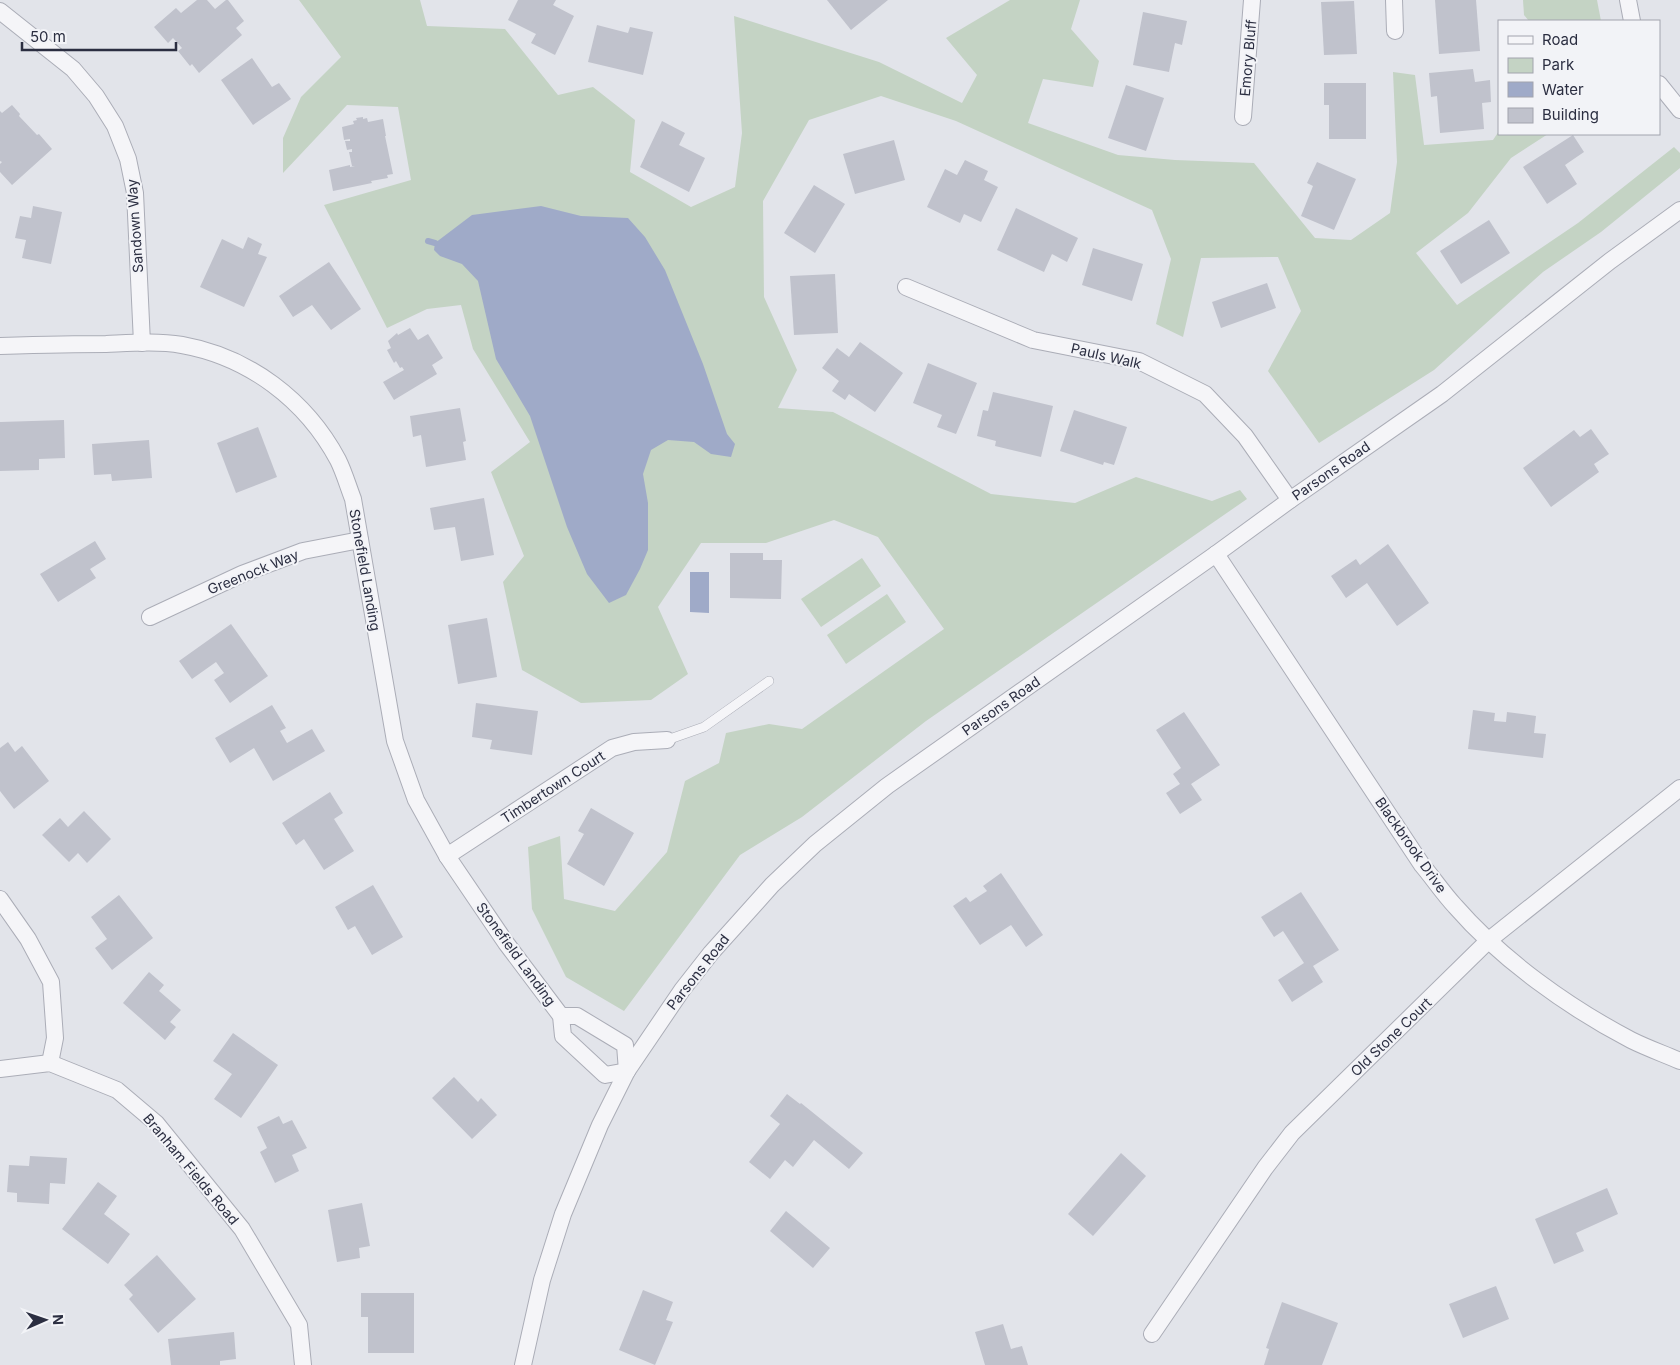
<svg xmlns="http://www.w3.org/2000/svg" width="1680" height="1365" viewBox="0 0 1680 1365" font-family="Inter,sans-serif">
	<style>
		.green { fill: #c4d3c4 }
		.water { fill: #9faac8 }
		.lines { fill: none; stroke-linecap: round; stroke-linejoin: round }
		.stream { stroke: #9faac8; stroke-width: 6 }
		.building { fill: #c0c2cc }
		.service-casing { stroke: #abadb7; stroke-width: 10 }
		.minor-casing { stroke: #abadb7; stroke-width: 18 }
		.service { stroke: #f5f5f8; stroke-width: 9 }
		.minor { stroke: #f5f5f8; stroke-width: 16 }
		.labels { text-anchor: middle; stroke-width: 4; stroke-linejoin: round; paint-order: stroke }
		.street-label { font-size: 14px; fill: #2b2e41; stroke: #f2f3f7 }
	</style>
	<rect width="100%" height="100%" fill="#e2e4ea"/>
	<g class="green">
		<polygon points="299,0 420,0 427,26 505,29 558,95 593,87 635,120 630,172 691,207 735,187 742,133 734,16 879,62 962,103 977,75 946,38 1010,0 1080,0 1071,29 1099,61 1093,87 1043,79 1028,123 1118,155 1175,160 1254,163 1315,238 1351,240 1390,213 1397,162 1393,72 1415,75 1424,145 1493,140 1499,131 1499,134 1548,134 1511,158 1468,213 1416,253 1457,305 1578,223 1674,147 1680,153 1680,168 1601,232 1543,272 1434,370 1319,443 1268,371 1301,311 1278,257 1201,258 1183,337 1156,324 1171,259 1152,210 956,121 881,96 809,120 763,201 764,297 797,370 778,408 833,412 991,494 1075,503 1136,477 1212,501 1240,490 1247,499 926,721 802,817 740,855 624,1011 566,977 532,909 528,847 560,836 564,899 615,911 667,852 685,781 719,763 726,733 769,724 802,729 944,629 878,537 834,520 766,543 701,543 658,607 688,674 651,700 581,703 522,670 503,582 524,556 491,472 530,442 473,349 461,305 427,309 387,328 324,205 411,180 398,107 347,105 283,173 283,138 301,97 341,57"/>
		<polygon points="1523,0 1597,0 1601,21 1529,21 1524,15"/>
		<polygon points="862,558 881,586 821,627 801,599"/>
		<polygon points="887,594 906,622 846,664 827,635"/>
	</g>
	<g class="water">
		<polygon points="541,206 581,216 628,218 645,237 665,270 703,364 727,434 735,444 731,457 711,454 694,442 668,440 651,450 643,474 648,503 648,550 640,569 626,595 609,603 587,574 567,527 530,416 496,359 478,281 462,264 440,256 434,250 435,243 472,215"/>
		<polygon points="690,572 709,572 709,613 690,612"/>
	</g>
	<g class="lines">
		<polyline class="stream" points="428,241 435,243"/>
	</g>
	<g class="building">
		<polygon points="197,0 207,0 215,9 226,0 228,0 244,21 236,28 242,35 199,73 192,64 190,66 178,51 182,48 173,38 168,43 154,27 176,8 181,13"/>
		<polygon points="518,0 556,0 553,5 574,16 555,55 531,43 536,34 508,20"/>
		<polygon points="827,0 888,0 851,30"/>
		<polygon points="1435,0 1476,0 1480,51 1439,54"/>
		<polygon points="1354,1 1357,54 1324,55 1321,2"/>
		<polygon points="1143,12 1187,21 1182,45 1175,43 1169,72 1133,65"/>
		<polygon points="597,25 628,33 630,27 653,32 643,75 588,62"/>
		<polygon points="252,58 272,87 279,83 291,99 253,125 221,80"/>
		<polygon points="1473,69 1475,82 1490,80 1491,102 1482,103 1484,129 1440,133 1437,96 1431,97 1429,73"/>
		<polygon points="1324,83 1366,83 1366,139 1329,139 1329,105 1324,105"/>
		<polygon points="1126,85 1164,98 1146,151 1108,138"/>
		<polygon points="12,105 20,114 19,116 37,135 39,134 52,149 12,185 0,172 0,164 2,162 0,161 0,111 2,113"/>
		<polygon points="363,117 363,119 367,118 368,122 383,119 386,136 385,136 393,174 387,175 388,178 371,181 372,183 333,191 329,170 350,165 350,167 355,166 352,166 349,152 352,152 352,149 347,150 345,141 350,141 350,139 344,140 342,127 354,124 353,121 357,120 356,118"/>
		<polygon points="662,121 685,133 679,145 705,158 689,192 640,167"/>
		<polygon points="1573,135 1584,152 1565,165 1577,184 1547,204 1523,167"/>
		<polygon points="894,140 905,180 855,194 843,154"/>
		<polygon points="965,160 988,171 984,180 998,187 981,222 964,214 960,223 927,207 945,169 957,175"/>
		<polygon points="1317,162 1356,179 1334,230 1301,216 1313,186 1307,183"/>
		<polygon points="814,185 845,204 815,253 784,233"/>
		<polygon points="33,206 62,212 51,264 22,258 26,240 15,238 20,216 31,218"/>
		<polygon points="1016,208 1078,238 1067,262 1052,254 1044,272 997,250"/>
		<polygon points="1489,220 1510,253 1461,284 1440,251"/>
		<polygon points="248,237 262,244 258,254 267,257 244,307 200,287 222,239 243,249"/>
		<polygon points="1093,248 1143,264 1132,301 1082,285"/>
		<polygon points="329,262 361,309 331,330 312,305 293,317 279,296"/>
		<polygon points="835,274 838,333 794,335 790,276"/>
		<polygon points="1267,283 1276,308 1221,328 1212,302"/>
		<polygon points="410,328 418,340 428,334 443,358 432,365 437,374 394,400 383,382 404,370 402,367 400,368 396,361 394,363 387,350 391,348 388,341 397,333 398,335"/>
		<polygon points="860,342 903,373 875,412 849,394 845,400 832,391 839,381 822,368 837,348 849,357"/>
		<polygon points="928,363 977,383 956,434 937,427 942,415 913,403"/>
		<polygon points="993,392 1053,406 1041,457 995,446 996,441 977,436 983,410 988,411"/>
		<polygon points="460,408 466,441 463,442 466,460 426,467 421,435 413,437 410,416"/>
		<polygon points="1074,410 1127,427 1114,465 1104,462 1103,465 1060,451"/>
		<polygon points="64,420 65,458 39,459 39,470 0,471 0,422"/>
		<polygon points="258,427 277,477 236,493 217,443"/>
		<polygon points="1591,429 1609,454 1594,464 1599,472 1551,507 1523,468 1574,430 1580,437"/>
		<polygon points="149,440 152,478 112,481 111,474 94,475 92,444"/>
		<polygon points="484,498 494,555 461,561 455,527 434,530 430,508"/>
		<polygon points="95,541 106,559 90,569 96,578 58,602 40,574"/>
		<polygon points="1388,544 1429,603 1397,626 1367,583 1346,598 1331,576 1356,559 1360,565"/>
		<polygon points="730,553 763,553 763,560 782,560 781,599 730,598"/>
		<polygon points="487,618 497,677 458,684 448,625"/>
		<polygon points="231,624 268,676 230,703 214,680 224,673 216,662 192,679 179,661"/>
		<polygon points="476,703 538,711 532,755 490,749 492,740 472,737"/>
		<polygon points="272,705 286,728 280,731 287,743 312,729 325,751 273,781 254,748 230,763 215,738"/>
		<polygon points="1473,710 1495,713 1494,721 1506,722 1507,712 1536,716 1534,733 1546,734 1543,758 1468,749"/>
		<polygon points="1184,712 1220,765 1191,784 1202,800 1180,814 1166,793 1180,784 1173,774 1181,768 1156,730"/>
		<polygon points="8,742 15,752 22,746 49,781 14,809 0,791 0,748"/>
		<polygon points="330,792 343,813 334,819 354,851 324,870 304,839 296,845 282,823"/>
		<polygon points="591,808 634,833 604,886 567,864 584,834 578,831"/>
		<polygon points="84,811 111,839 87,863 78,853 69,862 42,835 60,818 68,827"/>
		<polygon points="1001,873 1043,935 1026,947 1011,925 980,945 953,906 966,897 970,902 987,891 983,886"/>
		<polygon points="373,885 403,937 372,955 355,926 348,930 335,907"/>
		<polygon points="1301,892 1339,950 1313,966 1323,982 1292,1002 1278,980 1304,963 1283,931 1274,937 1261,917"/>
		<polygon points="119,895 153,938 112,970 95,948 107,939 91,917"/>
		<polygon points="149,972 164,985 159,991 181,1010 170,1022 176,1027 165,1040 123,1003"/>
		<polygon points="233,1033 278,1065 241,1118 214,1099 232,1074 213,1061"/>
		<polygon points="454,1077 478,1102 481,1098 497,1115 472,1139 432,1098"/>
		<polygon points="787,1094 800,1104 801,1103 863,1153 849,1169 814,1140 793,1167 785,1160 770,1179 749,1162 780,1124 770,1116"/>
		<polygon points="279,1116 283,1124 292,1120 307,1148 292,1155 299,1171 275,1183 260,1152 267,1148 257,1127"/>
		<polygon points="1121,1153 1146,1176 1093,1236 1068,1214"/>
		<polygon points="30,1156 67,1158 65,1184 50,1183 49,1204 17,1202 17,1193 7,1192 9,1165 29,1166"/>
		<polygon points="98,1182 117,1196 104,1214 130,1234 108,1264 62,1229"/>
		<polygon points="1607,1188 1618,1214 1576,1233 1584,1251 1554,1264 1535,1219"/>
		<polygon points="362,1203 370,1246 359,1248 360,1258 337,1262 328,1210"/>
		<polygon points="786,1211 830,1248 813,1268 770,1231"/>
		<polygon points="157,1255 196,1299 158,1333 129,1299 133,1295 124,1285"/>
		<polygon points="1496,1286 1509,1319 1463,1338 1449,1304"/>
		<polygon points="643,1290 673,1302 666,1320 673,1322 655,1365 619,1350"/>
		<polygon points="361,1293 414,1293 414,1353 368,1353 368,1317 361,1317"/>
		<polygon points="1282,1302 1338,1323 1322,1365 1264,1365 1269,1349 1266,1348"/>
		<polygon points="1003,1324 1011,1349 1022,1346 1028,1365 985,1365 975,1332"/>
		<polygon points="234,1332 236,1359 220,1361 220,1365 171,1365 168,1339"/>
	</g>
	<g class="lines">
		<defs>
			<polyline id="service" points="667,740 704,727 769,681"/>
			<g id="minor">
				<polyline points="1394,0 1395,31"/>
				<polyline points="1628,0 1632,21"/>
				<polyline points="0,11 73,69 96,96 115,126 128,159 135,193 142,343"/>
				<polyline points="1659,84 1680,110"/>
				<polyline points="1243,117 1252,0"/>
				<polyline points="906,287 1033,340 1139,361 1205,394 1245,436 1290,500"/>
				<path d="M0 346C35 345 71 344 106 344 131 343 157 341 182 345 249 357 306 400 338 460 344 472 348 486 353 499L395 741 416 800 447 856 506 943 561 1016 563 1036 605 1075 627 1071"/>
				<path d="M1216 554 1422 865C1433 878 1443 893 1455 906 1502 960 1568 1007 1631 1040 1647 1048 1664 1054 1680 1061"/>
				<polyline points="150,617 242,574 303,551 360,540"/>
				<polyline points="447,856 612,748 634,742 667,740"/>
				<polyline points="0,899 28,939 51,982 55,1038 50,1063"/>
				<polyline points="561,1016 577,1016 625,1045 627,1071"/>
				<polyline points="0,1069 50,1063 117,1090 156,1123 242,1229 299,1325 303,1365"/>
				<polyline points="1152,1334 1265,1168 1292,1133 1489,940 1680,788"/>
				<polyline points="523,1365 542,1280 563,1214 600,1125 627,1071 682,990 711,953 772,885 815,844 887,786 1216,554 1290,500 1442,394 1610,261 1680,210"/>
			</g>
		</defs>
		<use href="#service" class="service-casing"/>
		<use href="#minor" class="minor-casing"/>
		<use href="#service" class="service"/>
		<use href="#minor" class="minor"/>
	</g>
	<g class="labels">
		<g class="street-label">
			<text transform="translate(1248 58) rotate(-85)" y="5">Emory Bluff</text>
			<text transform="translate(135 226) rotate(-94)" y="5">Sandown Way</text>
			<text transform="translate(1106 356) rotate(13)" y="5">Pauls Walk</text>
			<text transform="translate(1331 471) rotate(-35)" y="5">Parsons Road</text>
			<text transform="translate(365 570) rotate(80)" y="5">Stonefield Landing</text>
			<text transform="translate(253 572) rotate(-22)" y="5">Greenock Way</text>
			<text transform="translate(1001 706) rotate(-35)" y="5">Parsons Road</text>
			<text transform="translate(553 787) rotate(-33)" y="5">Timbertown Court</text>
			<text transform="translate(1411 845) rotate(55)" y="5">Blackbrook Drive</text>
			<text transform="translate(516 954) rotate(54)" y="5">Stonefield Landing</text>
			<text transform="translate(698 972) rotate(-52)" y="5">Parsons Road</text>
			<text transform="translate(1391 1037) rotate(-44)" y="5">Old Stone Court</text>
			<text transform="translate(191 1169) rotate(50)" y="5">Branham Fields Road</text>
		</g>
	</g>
	<rect x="1498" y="20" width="162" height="115" fill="#f2f3f7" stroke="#a2a4ae"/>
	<rect x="1508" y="36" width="25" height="8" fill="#f5f5f8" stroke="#a2a4ae"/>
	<text x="1542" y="45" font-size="15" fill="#2b2e41">Road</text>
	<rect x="1508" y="58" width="25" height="15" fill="#c4d3c4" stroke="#a2a4ae"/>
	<text x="1542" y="70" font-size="15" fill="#2b2e41">Park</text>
	<rect x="1508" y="82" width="25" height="15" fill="#9faac8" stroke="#a2a4ae"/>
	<text x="1542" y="95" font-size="15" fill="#2b2e41">Water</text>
	<rect x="1508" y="108" width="25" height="15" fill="#c0c2cc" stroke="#a2a4ae"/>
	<text x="1542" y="120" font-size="15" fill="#2b2e41">Building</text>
	<g transform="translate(45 1320) rotate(88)" stroke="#f2f3f7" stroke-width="4" paint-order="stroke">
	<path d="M0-4L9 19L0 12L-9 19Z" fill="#2b2e41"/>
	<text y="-8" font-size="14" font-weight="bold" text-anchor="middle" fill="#2b2e41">N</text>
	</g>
	<path d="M22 42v8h154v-8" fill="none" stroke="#2b2e41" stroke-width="2.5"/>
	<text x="30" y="42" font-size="15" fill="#2b2e41" stroke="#f2f3f7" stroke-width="4" paint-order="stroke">50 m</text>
</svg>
